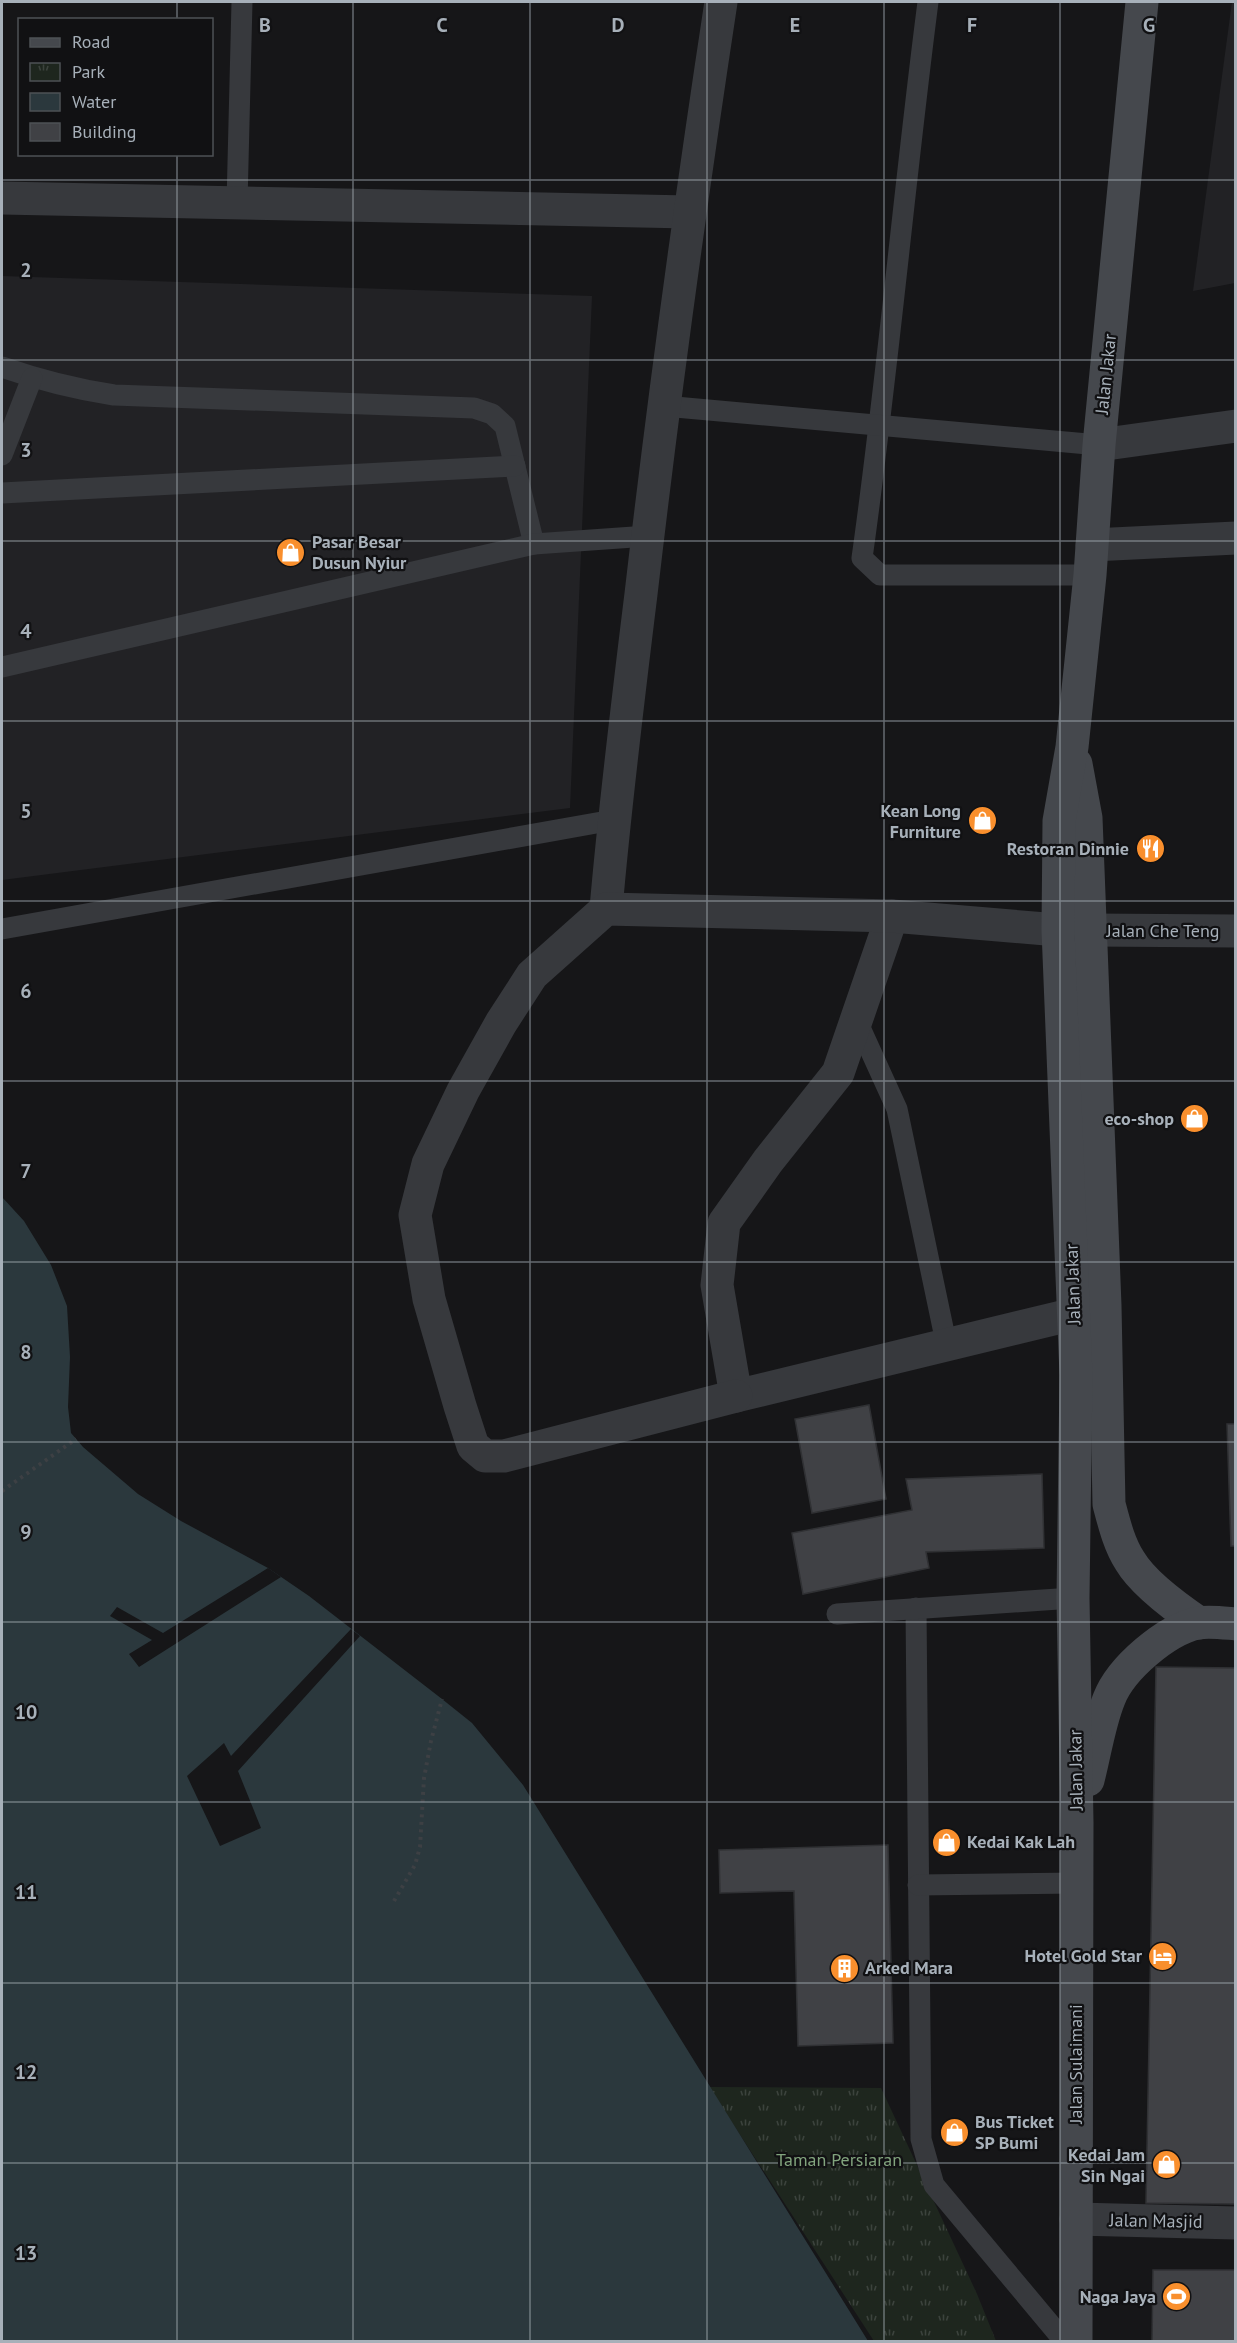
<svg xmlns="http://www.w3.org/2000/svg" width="1237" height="2343" viewBox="0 0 1237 2343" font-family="'PT Sans',sans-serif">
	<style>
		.built { fill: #222225 }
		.park { fill: url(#park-tufts) }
		.water { fill: #2b383d }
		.pier { fill: #161618 }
		.building { fill: #404145; stroke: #303134; stroke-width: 1.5 }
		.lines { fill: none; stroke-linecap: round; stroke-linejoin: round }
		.path { stroke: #3d4044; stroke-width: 4; stroke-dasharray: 3 4.5; stroke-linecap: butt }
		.lane { stroke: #37393d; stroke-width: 21 }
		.street { stroke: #37393d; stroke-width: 33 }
		.secondary { stroke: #45484d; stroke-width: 33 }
		.grid { fill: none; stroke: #a7b0b9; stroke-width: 1.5; stroke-opacity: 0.55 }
		.labels { text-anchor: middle; stroke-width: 4.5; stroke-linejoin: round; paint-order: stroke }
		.street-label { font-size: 18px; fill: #a7b0b9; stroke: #111113 }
		.poi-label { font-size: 18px; font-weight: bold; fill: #a7b0b9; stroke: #111113; text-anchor: end }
		.park-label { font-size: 18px; fill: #82a47e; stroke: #111113 }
		.grid-label { font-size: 20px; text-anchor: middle; font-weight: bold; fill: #a7b0b9; stroke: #111113; stroke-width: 4.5; stroke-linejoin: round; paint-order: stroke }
	</style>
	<defs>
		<pattern id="park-tufts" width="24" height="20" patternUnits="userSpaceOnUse" patternTransform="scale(1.5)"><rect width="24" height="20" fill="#1e261e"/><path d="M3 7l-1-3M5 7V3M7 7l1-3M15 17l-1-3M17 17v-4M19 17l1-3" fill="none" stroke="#3c433d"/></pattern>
	</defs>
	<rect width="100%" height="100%" fill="#161618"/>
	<g class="built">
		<polygon points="1232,2 1236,2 1235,283 1193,291"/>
		<polygon points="2,276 592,296 570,808 2,880"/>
	</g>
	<polygon class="park" points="709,2087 881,2088 977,2294 996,2341 874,2341"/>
	<polygon class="water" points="2,1197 24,1221 51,1265 67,1306 70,1357 68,1407 71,1433 83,1447 138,1494 181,1521 268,1568 309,1596 442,1699 472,1723 523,1785 868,2341 2,2341"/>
	<g class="pier">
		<polygon points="268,1568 281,1577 139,1667 129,1654 152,1640 110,1616 117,1607 163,1633"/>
		<polygon points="351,1629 360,1636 238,1771 261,1828 220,1846 187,1776 224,1743 231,1756"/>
	</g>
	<g class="building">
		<polygon points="869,1405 886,1499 812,1513 795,1419"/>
		<polygon points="1227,1424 1236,1424 1236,1546 1231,1546"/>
		<polygon points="1042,1474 1044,1548 926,1552 929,1568 803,1594 792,1533 912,1510 906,1479"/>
		<polygon points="1156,1667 1236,1668 1236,2204 1146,2203"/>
		<polygon points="888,1845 893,2043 798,2046 794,1891 720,1893 719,1850"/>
		<polygon points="1153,2270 1236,2270 1236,2342 1152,2342"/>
	</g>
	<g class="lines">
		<g class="path">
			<polyline points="2,1491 76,1439"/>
			<polyline points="394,1901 415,1865 420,1847 424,1778 431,1741 442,1699"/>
		</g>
		<g class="lane">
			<path d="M928 2C904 187 888 373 862 558L880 575H1090"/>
			<polyline points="237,203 242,2"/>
			<path d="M2 367C39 380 75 389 114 395L474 408 492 414 505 426 534 544"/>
			<polyline points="664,406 1099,445"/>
			<polyline points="2,455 32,378"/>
			<polyline points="2,493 515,466"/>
			<polyline points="2,667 534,544 648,536"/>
			<polyline points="2,929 613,820"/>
			<polyline points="857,1021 897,1109 947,1347"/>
			<polyline points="916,1608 921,2139 934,2185 1065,2342"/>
			<polyline points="837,1614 1073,1598"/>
			<polyline points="918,1885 1077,1883"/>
		</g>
		<g class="street">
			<polyline points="2,198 689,212"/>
			<polyline points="1099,445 1236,426"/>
			<polyline points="1092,545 1236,538"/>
			<path d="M606 909C615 804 628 699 641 594 664 396 691 199 721 2"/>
			<polyline points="892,916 838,1073 768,1161 724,1223 717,1285 736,1396 1074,1314"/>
			<polyline points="1090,930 1236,931"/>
			<polyline points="736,1396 504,1456 485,1456 473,1446 460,1406 429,1299 415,1215 428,1164 463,1091 501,1023 532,975 606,909 892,916 1058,930"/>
			<polyline points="1076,2219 1236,2223"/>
		</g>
		<g class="secondary">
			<path d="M1076 764 1086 818 1105 1306 1109 1504C1114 1523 1119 1544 1130 1561 1143 1583 1177 1608 1199 1623"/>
			<path d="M1088 1780C1095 1753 1099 1724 1109 1699 1121 1668 1166 1630 1198 1623 1209 1621 1224 1623 1236 1624"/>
			<polyline points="1076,2342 1077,1822 1073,1598 1076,1375 1058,930 1059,821 1072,747 1090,575 1099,445 1142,2"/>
		</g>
	</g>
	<path class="grid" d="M177 2V20M353 2V2342M530 2V2342M707 2V2342M884 2V2342M1060 2V2342M177 154V2342M2 180H1236M2 360H1236M2 541H1236M2 721H1236M2 901H1236M2 1081H1236M2 1262H1236M2 1442H1236M2 1622H1236M2 1802H1236M2 1983H1236M2 2163H1236"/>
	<defs>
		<symbol id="shop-disc" viewBox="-11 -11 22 22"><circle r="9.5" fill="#f98f2d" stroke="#111113"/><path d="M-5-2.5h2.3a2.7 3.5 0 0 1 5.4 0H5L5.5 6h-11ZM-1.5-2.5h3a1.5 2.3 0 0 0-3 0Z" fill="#fff"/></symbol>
		<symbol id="restaurant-disc" viewBox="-11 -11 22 22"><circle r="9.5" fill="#f98f2d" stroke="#111113"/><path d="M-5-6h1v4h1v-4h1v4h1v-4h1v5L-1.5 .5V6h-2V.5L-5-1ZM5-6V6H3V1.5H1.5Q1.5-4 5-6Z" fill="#fff"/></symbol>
		<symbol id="hotel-disc" viewBox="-11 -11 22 22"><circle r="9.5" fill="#f98f2d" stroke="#111113"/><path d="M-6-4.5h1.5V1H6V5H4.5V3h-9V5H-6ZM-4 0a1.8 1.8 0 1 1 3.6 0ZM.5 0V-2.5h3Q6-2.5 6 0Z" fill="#fff"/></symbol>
		<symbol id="building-disc" viewBox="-11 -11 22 22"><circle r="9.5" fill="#f98f2d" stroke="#111113"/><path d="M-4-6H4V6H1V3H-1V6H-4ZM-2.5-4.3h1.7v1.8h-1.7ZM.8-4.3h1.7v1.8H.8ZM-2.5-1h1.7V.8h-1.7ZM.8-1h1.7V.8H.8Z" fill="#fff"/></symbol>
		<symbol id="stadium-disc" viewBox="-11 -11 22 22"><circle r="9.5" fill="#f98f2d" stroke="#111113"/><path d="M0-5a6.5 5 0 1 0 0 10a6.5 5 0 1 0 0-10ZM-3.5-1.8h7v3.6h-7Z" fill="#fff"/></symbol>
	</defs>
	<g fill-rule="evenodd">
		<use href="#shop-disc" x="274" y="536" width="33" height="33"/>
		<use href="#shop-disc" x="966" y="804" width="33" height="33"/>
		<use href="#restaurant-disc" x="1134" y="832" width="33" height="33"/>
		<use href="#shop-disc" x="1178" y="1102" width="33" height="33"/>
		<use href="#shop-disc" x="930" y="1826" width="33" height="33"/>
		<use href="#hotel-disc" x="1146" y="1940" width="33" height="33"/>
		<use href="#building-disc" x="828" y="1952" width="33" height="33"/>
		<use href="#shop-disc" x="938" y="2116" width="33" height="33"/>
		<use href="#shop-disc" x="1150" y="2148" width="33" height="33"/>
		<use href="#stadium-disc" x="1160" y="2280" width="33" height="33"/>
	</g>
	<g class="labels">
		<g class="street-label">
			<text transform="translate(1106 374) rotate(-84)" y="6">Jalan Jakar</text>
			<text x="1163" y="937">Jalan Che Teng</text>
			<text transform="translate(1073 1284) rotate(-92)" y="6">Jalan Jakar</text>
			<text transform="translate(1076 1770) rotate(-91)" y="6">Jalan Jakar</text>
			<text transform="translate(1076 2064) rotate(-90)" y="6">Jalan Sulaimani</text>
			<text transform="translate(1156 2221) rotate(1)" y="6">Jalan Masjid</text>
		</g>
		<g class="poi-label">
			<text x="312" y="548" text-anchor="start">Pasar Besar<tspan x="312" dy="21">Dusun Nyiur</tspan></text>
			<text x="961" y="817">Kean Long<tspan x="961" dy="21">Furniture</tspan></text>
			<text x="1129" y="855">Restoran Dinnie</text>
			<text x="1174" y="1125">eco-shop</text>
			<text x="967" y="1848" text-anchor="start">Kedai Kak Lah</text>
			<text x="1142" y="1962">Hotel Gold Star</text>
			<text x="865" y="1974" text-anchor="start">Arked Mara</text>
			<text x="975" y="2128" text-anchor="start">Bus Ticket<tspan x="975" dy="21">SP Bumi</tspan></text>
			<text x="1145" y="2161">Kedai Jam<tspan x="1145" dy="21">Sin Ngai</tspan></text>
			<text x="1156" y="2303">Naga Jaya</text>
		</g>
		<g class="park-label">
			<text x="839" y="2166">Taman Persiaran</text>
		</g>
	</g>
	<g class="grid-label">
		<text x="265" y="32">B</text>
		<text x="442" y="32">C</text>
		<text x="618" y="32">D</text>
		<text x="795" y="32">E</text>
		<text x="972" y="32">F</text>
		<text x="1149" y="32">G</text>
		<text x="26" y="277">2</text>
		<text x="26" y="457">3</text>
		<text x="26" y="638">4</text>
		<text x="26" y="818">5</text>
		<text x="26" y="998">6</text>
		<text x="26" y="1178">7</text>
		<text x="26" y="1359">8</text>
		<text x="26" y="1539">9</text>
		<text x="26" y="1719">10</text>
		<text x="26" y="1899">11</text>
		<text x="26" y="2079">12</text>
		<text x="26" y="2260">13</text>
	</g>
	<rect width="1237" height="2343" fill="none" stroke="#a7b0b9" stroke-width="6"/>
	<rect x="18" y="18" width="195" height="138" fill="#111113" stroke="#4d5155" stroke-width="1.5"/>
	<rect x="30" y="38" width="30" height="9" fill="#45484d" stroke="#4d5155" stroke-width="1.5"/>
	<text x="72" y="48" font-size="18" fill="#a7b0b9">Road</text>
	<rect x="30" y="63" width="30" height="18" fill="url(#park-tufts)" stroke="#4d5155" stroke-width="1.5"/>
	<text x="72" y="78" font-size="18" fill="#a7b0b9">Park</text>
	<rect x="30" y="93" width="30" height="18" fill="#2b383d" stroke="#4d5155" stroke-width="1.5"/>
	<text x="72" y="108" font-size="18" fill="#a7b0b9">Water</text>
	<rect x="30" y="123" width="30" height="18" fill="#404145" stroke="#4d5155" stroke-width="1.5"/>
	<text x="72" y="138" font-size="18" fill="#a7b0b9">Building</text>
</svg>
